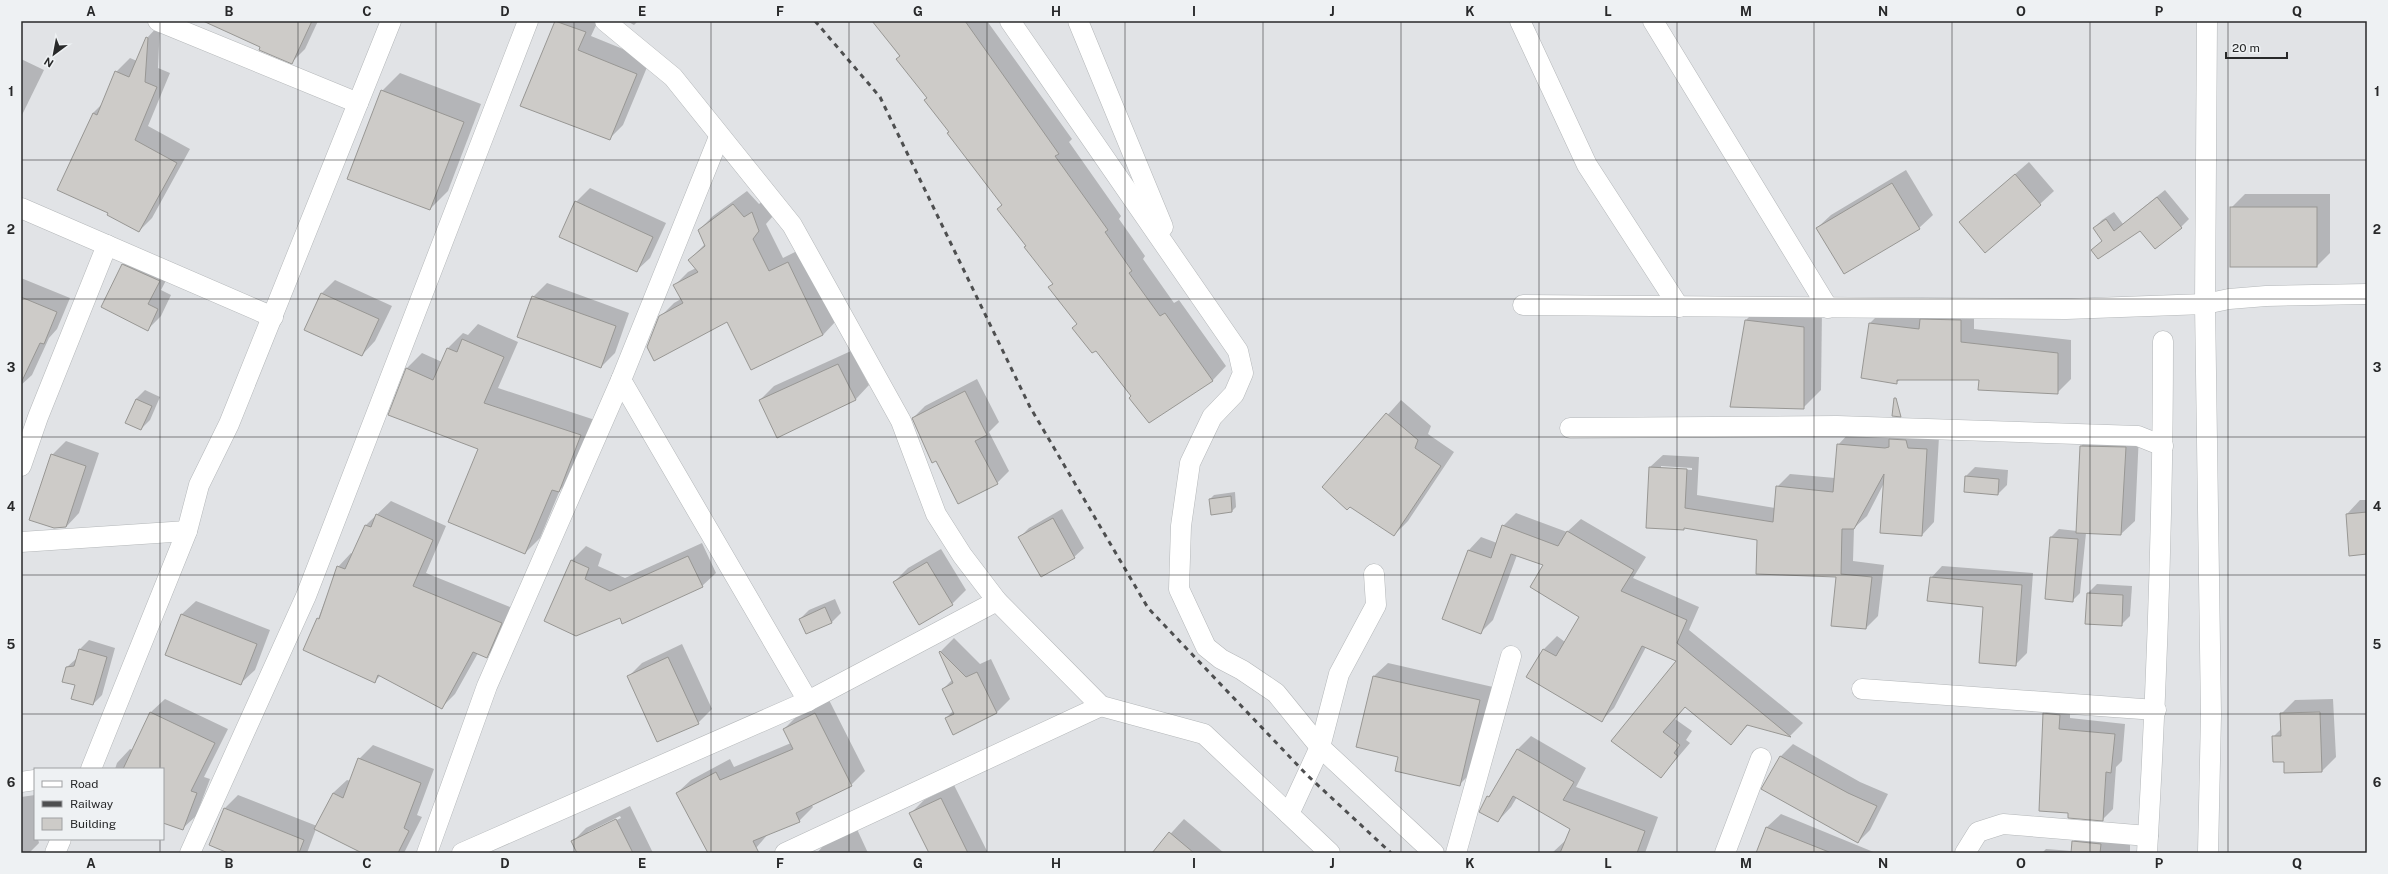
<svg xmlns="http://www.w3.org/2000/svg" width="2388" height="874" viewBox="0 0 2388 874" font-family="'Public Sans',sans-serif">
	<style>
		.shadow { fill: #0003; fill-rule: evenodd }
		.building { fill: #cdcbc8; stroke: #989794 }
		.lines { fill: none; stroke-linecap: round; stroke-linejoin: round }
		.minor-casing { stroke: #b4b7b9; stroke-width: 21 }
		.minor { stroke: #fff; stroke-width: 20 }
		.rail { stroke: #4e4f50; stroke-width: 3; stroke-dasharray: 5 5; stroke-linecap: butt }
		.grid { fill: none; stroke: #28292a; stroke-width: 1; stroke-opacity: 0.55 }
		.neatline { fill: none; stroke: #28292a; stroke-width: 1.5 }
		.grid-label { font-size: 13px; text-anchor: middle; font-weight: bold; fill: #28292a }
	</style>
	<rect width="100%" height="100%" fill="#e1e3e6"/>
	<g class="shadow">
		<polygon points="210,21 318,21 305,49 292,62"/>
		<polygon points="556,21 598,21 591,36 650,60 623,125 609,139 521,105"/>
		<polygon points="627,21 638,21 634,25"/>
		<polygon points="875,21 987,21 1072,139 1069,142 1121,216 1119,219 1145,256 1143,259 1174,303 1179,300 1226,366 1213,380 1149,422 1132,395 1049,287 1054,283 998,209 1002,204"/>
		<polygon points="160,24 158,68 170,73 148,126 190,149 152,218 139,231 110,213 58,189 93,113 103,103 116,72 130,58 137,61 147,38"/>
		<polygon points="21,59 44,70 21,117"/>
		<polygon points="400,73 481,104 448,191 430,209 382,91"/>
		<polygon points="2029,162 2054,191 2040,204 1960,222"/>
		<polygon points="1906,170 1933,215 1919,228 1817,228 1831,215"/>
		<polygon points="590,188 666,223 650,258 636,271 576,202"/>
		<polygon points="2165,190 2189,219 2181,227 2141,230 2093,250 2103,240 2094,228 2102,220 2114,212 2123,224"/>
		<polygon points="747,191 759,204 766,199 773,216 766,224 783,258 801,249 836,321 823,335 728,321 660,317 674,303 681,299 674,286 688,272 696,268 689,260 705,244 699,230 713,216"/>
		<polygon points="2245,194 2330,194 2330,253 2317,266 2231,208"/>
		<polygon points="137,251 173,267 161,290 171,295 161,316 148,329 123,265"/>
		<polygon points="21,278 70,298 57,329 49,338 32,375 21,385"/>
		<polygon points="335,280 392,306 375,341 362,355 322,293"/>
		<polygon points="547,283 629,313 615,353 601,367 533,297"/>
		<polygon points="1764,302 1822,309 1821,390 1803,408 1746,320"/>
		<polygon points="1974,306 1974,329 2071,340 2071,379 2057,393 1980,379 1901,379 1897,382 1870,323 1884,309"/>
		<polygon points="478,324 518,342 498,388 595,420 574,476 560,490 540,538 525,553 480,448 390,414 407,368 422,353 442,362 448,348 463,333 468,335"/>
		<polygon points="851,351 869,385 856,399 777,436 760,400 774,386"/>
		<polygon points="977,379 999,422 989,432 1009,471 997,483 936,460 913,418 925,406"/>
		<polygon points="145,390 160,397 150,420 141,429 126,422 136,399"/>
		<polygon points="1401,400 1431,426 1428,434 1454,452 1408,521 1394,535 1323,487"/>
		<path d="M1850 432 1939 437 1934 522 1922 535 1884 483 1867 516 1854 528 1853 561 1884 565 1878 616 1866 628 1837 576 1759 539 1685 527 1683 529 1650 467 1663 455 1699 457 1697 495 1775 508 1777 487 1790 474 1835 478 1838 445ZM1661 466 1692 468V470L1661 468Z"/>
		<polygon points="2095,432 2139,434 2135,521 2121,534 2086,533 2080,593 2073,600 2051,537 2059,529 2077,531 2081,446"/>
		<polygon points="66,441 99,453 79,513 66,527 52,455"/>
		<polygon points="1975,467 2008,470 2007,485 1998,494 1966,476"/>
		<polygon points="1235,492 1236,507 1232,511 1210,499 1214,495"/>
		<polygon points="2360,500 2367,500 2367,553 2347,514"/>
		<polygon points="391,501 446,526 426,573 515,609 500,643 487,656 478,653 455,694 441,708 381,675 375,681 318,619 338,567 351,553 353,554 366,525"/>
		<polygon points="1062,509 1084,548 1074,557 1041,575 1020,537 1029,528"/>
		<polygon points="1516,513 1567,532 1581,519 1646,557 1633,578 1699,607 1689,630 1803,723 1790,736 1749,724 1731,743 1686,706 1675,719 1692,731 1686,740 1690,743 1661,777 1612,741 1678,661 1646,647 1614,708 1601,721 1527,677 1544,649 1557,636 1565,642 1581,616 1544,564 1517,555 1493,620 1480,633 1469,550 1481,537 1497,543 1503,526"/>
		<polygon points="702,543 716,573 702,586 545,621 572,560 586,546 602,554 598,566 625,578"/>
		<polygon points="941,549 966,590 952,604 894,582 908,568"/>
		<polygon points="1942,566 2033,573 2027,653 2015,665 1984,606 1931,578"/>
		<polygon points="2097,584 2132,586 2130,616 2121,625 2088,593"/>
		<polygon points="835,599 841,613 832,622 806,633 800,619 809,610"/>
		<polygon points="196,601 270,630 255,670 241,683 166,654 182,614"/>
		<polygon points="954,638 980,664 991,659 1010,699 996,713 946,718 953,711 943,689 952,680 940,652"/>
		<polygon points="89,640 115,648 102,695 93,704 76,685 67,667 77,658 80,649"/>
		<polygon points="682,644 712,709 698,723 629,676 642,663"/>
		<polygon points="1388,663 1493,687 1473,771 1459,785 1399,756 1374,676"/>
		<polygon points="165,699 228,729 204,777 210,779 196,816 182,829 163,822 163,769 115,769 117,763 130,749 133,750 151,712"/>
		<polygon points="2333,699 2336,757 2322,771 2285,761 2273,737 2282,728 2281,714 2295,700"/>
		<polygon points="829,700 865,771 851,785 811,804 813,807 799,821 769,833 756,848 747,853 709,853 677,793 691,780 730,759 734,767 791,743 784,729 798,715"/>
		<polygon points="2055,703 2070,704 2070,718 2125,724 2122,761 2116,767 2113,809 2102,820 2044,714"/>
		<polygon points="1531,736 1586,768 1576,787 1658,817 1645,853 1552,853 1567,839 1571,828 1517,797 1511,807 1498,821 1488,797 1494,790 1518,749"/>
		<polygon points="1793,744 1860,782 1888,794 1870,830 1858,842 1763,788 1781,756"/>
		<polygon points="373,745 434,769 417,815 422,817 404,853 364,853 316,829 307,853 231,853 225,808 238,795 317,826 333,793 347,780 351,781 359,759"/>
		<polygon points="954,785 988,853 930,853 910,814 924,800"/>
		<polygon points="35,795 35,839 38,839 39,843 29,853 21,853 21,797"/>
		<path d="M630 806 653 853H578L573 841 586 828ZM620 816 621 818 588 834V832Z"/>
		<polygon points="1781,814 1876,853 1757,853 1767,827"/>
		<polygon points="1184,819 1224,853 1153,853"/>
		<polygon points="856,827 868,853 817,853 829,839"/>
		<polygon points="2085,829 2130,840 2130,853 2042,853 2046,849 2072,851 2073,842"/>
	</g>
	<g class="building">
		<polygon points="203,21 312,21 292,64 259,50 260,47"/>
		<polygon points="555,21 586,32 578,50 637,74 610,140 520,106"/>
		<polygon points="872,21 965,21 1059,154 1055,156 1108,230 1105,232 1132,271 1129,273 1160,316 1165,313 1213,381 1149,423 1129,398 1131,396 1096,351 1092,353 1072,328 1077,324 1048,287 1053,284 1024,247 1026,246 997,209 1002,205 947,133 949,132 924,100 927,98 896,59 900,56"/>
		<polygon points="146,37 148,38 145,82 157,87 135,140 177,163 139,232 107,215 108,213 57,190 93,113 97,115 115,71 129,77"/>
		<polygon points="381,90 464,122 430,210 347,179"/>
		<polygon points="2015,174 2041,205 1985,253 1959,222"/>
		<polygon points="1892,183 1920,229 1844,274 1816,228"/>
		<polygon points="2157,197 2182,228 2155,249 2140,231 2098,259 2091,250 2102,241 2093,228 2106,219 2114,231"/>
		<polygon points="575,201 653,237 637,272 559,237"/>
		<polygon points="733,204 744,217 752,212 759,231 753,239 769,271 788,262 823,335 751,370 727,322 654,361 647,347 659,316 683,303 673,285 698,272 688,260 705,246 698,230"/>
		<rect x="2230" y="207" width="87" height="60"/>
		<polygon points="122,264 160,281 148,304 158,309 148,331 101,307"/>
		<polygon points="321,293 379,319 362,356 304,330"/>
		<polygon points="532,296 616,326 601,368 517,337"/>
		<polygon points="21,297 57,312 44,344 40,343 21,383"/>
		<polygon points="1920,319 1961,320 1961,342 2058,353 2058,394 1978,390 1979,380 1897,380 1897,384 1861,378 1869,323 1919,329"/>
		<polygon points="1745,320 1804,327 1804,409 1730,407"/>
		<polygon points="462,339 504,357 484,403 581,435 559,492 552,490 525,554 448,522 478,449 388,415 406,368 433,380 447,348 457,352"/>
		<polygon points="838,364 856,400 777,438 759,400"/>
		<polygon points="965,391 987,435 975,441 998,484 958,504 936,461 932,463 912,418"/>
		<polygon points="1894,398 1896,398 1901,417 1892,416"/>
		<polygon points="136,399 152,406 141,430 125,423"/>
		<polygon points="1386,413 1418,440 1415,448 1441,466 1394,536 1350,507 1347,510 1322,487"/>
		<polygon points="1889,439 1906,440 1908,448 1927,449 1922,536 1880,533 1884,474 1854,529 1842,529 1841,574 1872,577 1866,629 1831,626 1836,577 1756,574 1757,540 1684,528 1684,530 1646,528 1649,467 1687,469 1685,508 1773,522 1776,486 1833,492 1837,444 1885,448 1889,447"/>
		<polygon points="2080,446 2126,447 2121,535 2076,533"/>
		<polygon points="51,454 86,466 66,527 54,528 29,520"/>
		<polygon points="1965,476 1999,479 1998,495 1964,492"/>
		<polygon points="1231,496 1232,512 1211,515 1209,499"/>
		<polygon points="2367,512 2367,554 2349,556 2346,514"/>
		<polygon points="376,514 433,540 413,586 502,623 487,658 473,652 442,709 378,675 375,683 303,650 317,618 319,619 337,566 345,569 365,525 371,527"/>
		<polygon points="1053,518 1075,558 1041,577 1018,537"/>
		<polygon points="1502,525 1558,546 1567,531 1634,570 1621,591 1687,620 1677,643 1791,737 1747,725 1731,745 1685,707 1663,732 1680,745 1674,753 1678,756 1661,778 1611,741 1676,661 1642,646 1602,722 1526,677 1543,649 1556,656 1579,617 1530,587 1543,565 1511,554 1481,634 1442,619 1468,550 1491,558"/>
		<polygon points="2050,537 2078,539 2073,602 2045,599"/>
		<polygon points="688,556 703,587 622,624 620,618 576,636 544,621 571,560 589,568 585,579 610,591"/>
		<polygon points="927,562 953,605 919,625 893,582"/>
		<polygon points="1930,577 2022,585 2016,666 1979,663 1983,607 1927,601"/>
		<polygon points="2087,593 2123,595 2122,626 2085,624"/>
		<polygon points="825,607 832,623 806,634 799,619"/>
		<polygon points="181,614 257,644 241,685 165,655"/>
		<polygon points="79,649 107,657 93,705 71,699 75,685 62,682 66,667 74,666"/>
		<polygon points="940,651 966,677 977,672 997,713 953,735 945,718 954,714 942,689 953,683 939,652"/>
		<polygon points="668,657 699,724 657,742 627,676"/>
		<polygon points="1373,676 1480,700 1460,786 1395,771 1398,757 1356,747"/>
		<polygon points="150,712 215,743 191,791 197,793 183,830 163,823 163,769 123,769"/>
		<polygon points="2320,712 2322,772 2284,773 2284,762 2273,762 2272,736 2281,736 2280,713"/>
		<polygon points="815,713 852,786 796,813 800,822 753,841 759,853 708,853 676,793 716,772 720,780 793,749 783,729"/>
		<polygon points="2043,713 2060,715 2059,729 2115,734 2111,773 2106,772 2103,821 2068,818 2068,813 2039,811"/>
		<polygon points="1517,749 1574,782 1563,800 1645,831 1637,853 1560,853 1570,829 1513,796 1498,822 1479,812 1487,796 1489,797"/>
		<polygon points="1780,756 1848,793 1877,806 1858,843 1761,789"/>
		<polygon points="358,758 421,783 404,828 409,831 398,853 362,853 314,829 333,793 343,798"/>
		<polygon points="941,798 968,853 929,853 909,813"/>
		<polygon points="224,808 304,840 299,853 228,853 209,845"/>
		<polygon points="616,819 633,853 577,853 571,841"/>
		<polygon points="1766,827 1829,852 1829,853 1756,853"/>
		<polygon points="1169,832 1194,853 1152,853"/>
		<polygon points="2072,841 2101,844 2100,853 2071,853"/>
	</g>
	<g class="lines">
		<defs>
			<g id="minor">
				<polyline points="158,21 358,103"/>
				<polyline points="605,21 673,77 792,225 901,421 936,514 962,555 997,601 1101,706 1204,734 1330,853"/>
				<polyline points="1010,21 1238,351 1243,373 1234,394 1212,417 1190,463 1181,526 1179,589 1206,647 1221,659 1242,670 1276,693 1320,747 1434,853"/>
				<polyline points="1078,21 1163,227"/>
				<polyline points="1520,21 1587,165 1679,307"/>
				<polyline points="1653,21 1828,308"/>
				<polyline points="2207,21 2205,304 2211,715 2208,853"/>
				<polyline points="21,208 273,317"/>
				<polyline points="1523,305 2066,309 2205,304 2229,299 2266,296 2367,294"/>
				<polyline points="621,380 808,701"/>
				<polyline points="1570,428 1837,426 2138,436 2163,446"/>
				<polyline points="21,466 38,417 107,245"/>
				<polyline points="21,542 187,531"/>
				<polyline points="1862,689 2156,710"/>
				<polyline points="91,769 187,531 199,485 229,424 391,21"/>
				<polyline points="21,782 35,780"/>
				<polyline points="1289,814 1320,747 1339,674 1376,605 1374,574"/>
				<polyline points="55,853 61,839"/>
				<polyline points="190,853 306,596 528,21"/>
				<polyline points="427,853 487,686 621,380 719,137"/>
				<polyline points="462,853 808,701 997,601"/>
				<polyline points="785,853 1101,706"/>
				<polyline points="1456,853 1511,656"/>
				<polyline points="1725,853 1761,758"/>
				<polyline points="1965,853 1978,832 2003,824 2148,836"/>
				<path d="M2147 853C2157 682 2163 512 2163 341"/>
			</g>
		</defs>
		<use href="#minor" class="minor-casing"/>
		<use href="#minor" class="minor"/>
		<polyline class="rail" points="815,21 880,97 1030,407 1148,608 1307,775 1391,853"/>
	</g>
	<path class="grid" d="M160 21V769M298 21V853M436 21V853M574 21V853M711 21V853M849 21V853M987 21V853M1125 21V853M1263 21V853M1401 21V853M1539 21V853M1677 21V853M1814 21V853M1952 21V853M2090 21V853M2228 21V853M21 160H2367M21 299H2367M21 437H2367M21 575H2367M21 714H2367M160 839V853"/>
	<rect width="2388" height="874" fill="none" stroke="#eef1f3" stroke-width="44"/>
	<rect x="34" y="768" width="130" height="72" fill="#eef1f3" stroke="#9fa1a3"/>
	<rect x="42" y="781" width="20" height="6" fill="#ffffff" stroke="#9fa1a3"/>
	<text x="70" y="788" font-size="12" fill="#28292a">Road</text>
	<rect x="42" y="801" width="20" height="6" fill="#4e4f50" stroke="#9fa1a3"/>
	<text x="70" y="808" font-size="12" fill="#28292a">Railway</text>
	<rect x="42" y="818" width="20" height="12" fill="#cdcbc8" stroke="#9fa1a3"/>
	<text x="70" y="828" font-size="12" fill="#28292a">Building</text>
	<g transform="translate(54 54) rotate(212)" stroke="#eef1f3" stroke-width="3" paint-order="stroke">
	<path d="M0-3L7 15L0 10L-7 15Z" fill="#28292a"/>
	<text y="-6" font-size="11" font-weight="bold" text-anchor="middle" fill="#28292a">N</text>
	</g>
	<path d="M2226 52v6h61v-6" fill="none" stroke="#28292a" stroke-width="2"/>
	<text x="2232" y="52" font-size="12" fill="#28292a" stroke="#eef1f3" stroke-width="3" paint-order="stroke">20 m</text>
	<rect x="22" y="22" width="2344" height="830" class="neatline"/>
	<g class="grid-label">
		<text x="91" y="16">A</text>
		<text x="229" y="16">B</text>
		<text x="367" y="16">C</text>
		<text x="505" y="16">D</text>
		<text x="642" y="16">E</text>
		<text x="780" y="16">F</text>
		<text x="918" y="16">G</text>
		<text x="1056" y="16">H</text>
		<text x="1194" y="16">I</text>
		<text x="1332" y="16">J</text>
		<text x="1470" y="16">K</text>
		<text x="1608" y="16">L</text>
		<text x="1746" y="16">M</text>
		<text x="1883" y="16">N</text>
		<text x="2021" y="16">O</text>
		<text x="2159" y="16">P</text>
		<text x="2297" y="16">Q</text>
		<text x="11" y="96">1</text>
		<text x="2377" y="96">1</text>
		<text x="11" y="234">2</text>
		<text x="2377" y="234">2</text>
		<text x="11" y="372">3</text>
		<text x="2377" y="372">3</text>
		<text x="11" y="511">4</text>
		<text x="2377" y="511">4</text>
		<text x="11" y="649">5</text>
		<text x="2377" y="649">5</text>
		<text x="11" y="787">6</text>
		<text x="2377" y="787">6</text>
		<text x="91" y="868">A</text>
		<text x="229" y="868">B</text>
		<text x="367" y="868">C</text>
		<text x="505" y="868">D</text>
		<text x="642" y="868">E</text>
		<text x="780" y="868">F</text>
		<text x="918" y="868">G</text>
		<text x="1056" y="868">H</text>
		<text x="1194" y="868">I</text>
		<text x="1332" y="868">J</text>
		<text x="1470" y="868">K</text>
		<text x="1608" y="868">L</text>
		<text x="1746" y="868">M</text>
		<text x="1883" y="868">N</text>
		<text x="2021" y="868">O</text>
		<text x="2159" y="868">P</text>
		<text x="2297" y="868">Q</text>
	</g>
</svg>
